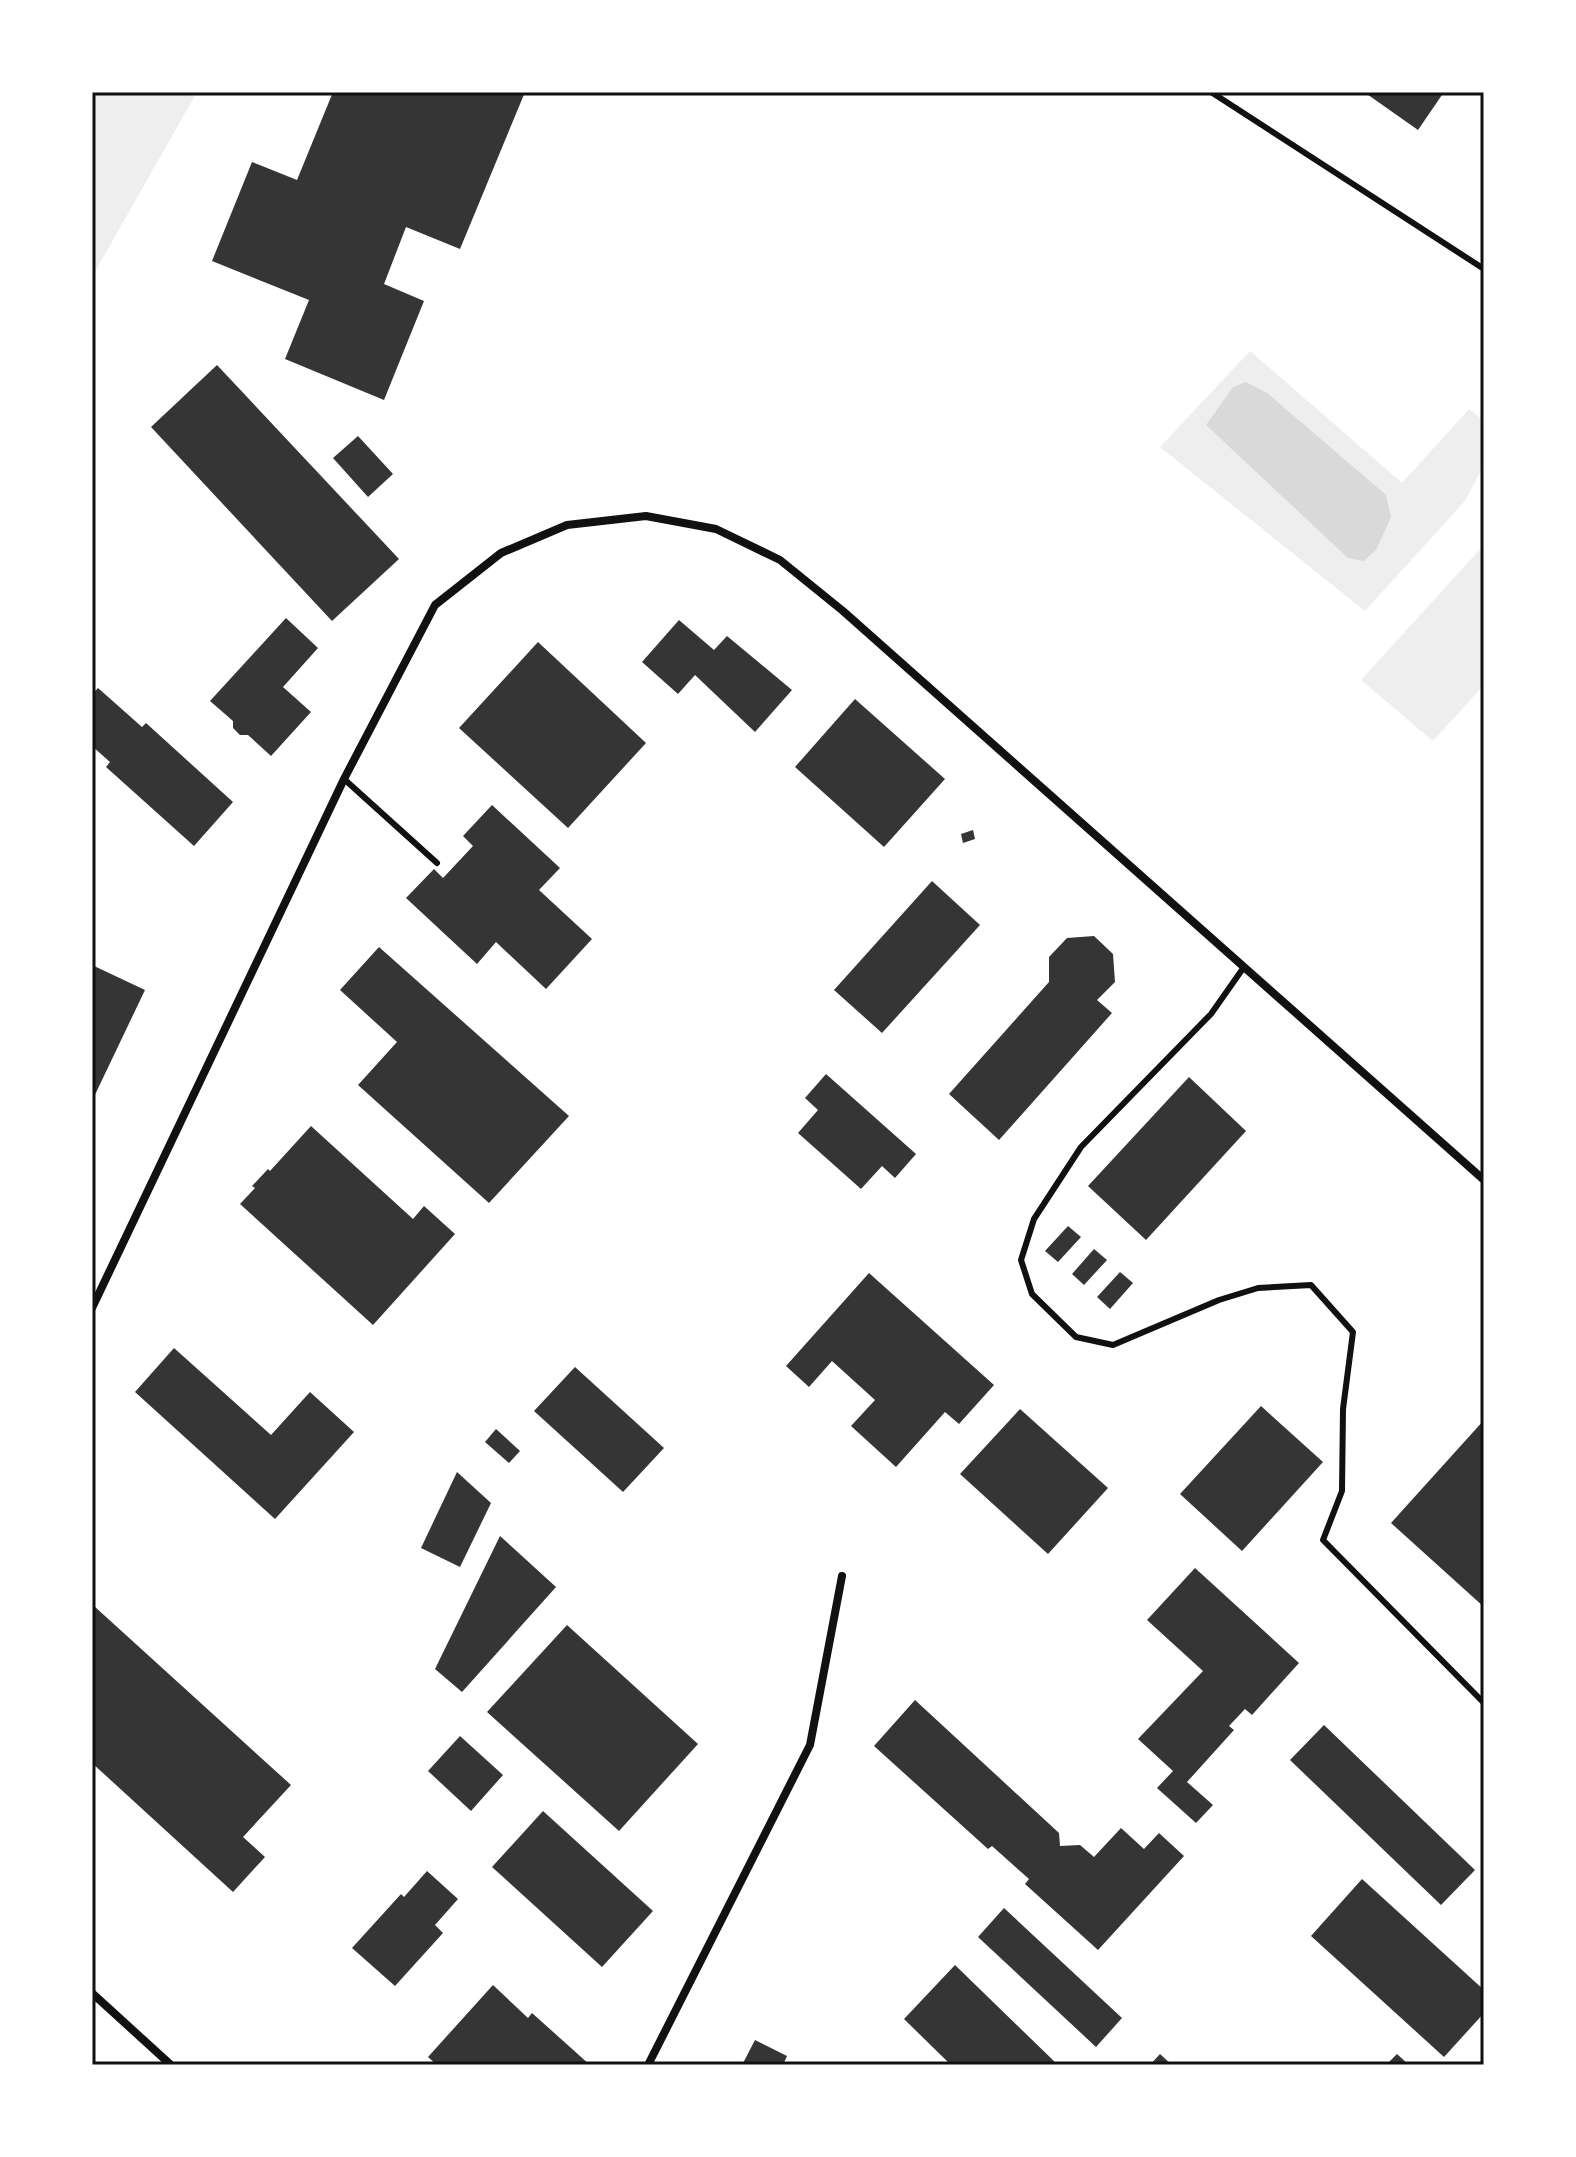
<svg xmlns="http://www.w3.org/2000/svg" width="1576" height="2157" viewBox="0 0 1576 2157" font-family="'Varela Round',sans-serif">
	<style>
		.green { fill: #eee }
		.water { fill: #d9d9d9 }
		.building { fill: #353535 }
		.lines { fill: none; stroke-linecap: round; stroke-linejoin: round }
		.service { stroke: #111; stroke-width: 6 }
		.minor { stroke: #111; stroke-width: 8 }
		.neatline { fill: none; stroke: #111; stroke-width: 3 }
	</style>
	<rect width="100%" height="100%" fill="#fff"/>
	<g class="green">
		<polygon points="92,92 197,92 92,277"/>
		<polygon points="1250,351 1402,483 1469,409 1484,421 1484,465 1465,501 1365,611 1160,447"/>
		<polygon points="1484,545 1484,685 1433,741 1361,680"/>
	</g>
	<polygon class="water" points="1246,382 1267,393 1386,495 1391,517 1376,550 1364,561 1348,558 1206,425 1233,387"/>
	<g class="building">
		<polygon points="333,92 525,92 460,249 406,227 384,284 424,301 384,400 285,359 309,300 212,261 252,162 297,180"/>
		<polygon points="1364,92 1444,92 1418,130"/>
		<polygon points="217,365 399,559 332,621 151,427"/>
		<polygon points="358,436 393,474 368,497 333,458"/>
		<polygon points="286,618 318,648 283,687 311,712 271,756 248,735 240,735 233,728 233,721 210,701"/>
		<polygon points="679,620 714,650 727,636 792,690 755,732 695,675 678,694 642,662"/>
		<polygon points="538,642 646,743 568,828 459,728"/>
		<polygon points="98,688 142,727 146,723 233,802 194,846 106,767 110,762 92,746 92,694"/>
		<polygon points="855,699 945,779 884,847 795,767"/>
		<polygon points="492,805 560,868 539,890 592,939 546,989 496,942 477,964 406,898 434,869 443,878 473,846 463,836"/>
		<polygon points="973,830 975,839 963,843 961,834"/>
		<polygon points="932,881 980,925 882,1033 834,990"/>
		<polygon points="1094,936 1113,954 1115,982 1097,1000 1112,1013 999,1140 949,1094 1049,982 1049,957 1067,938"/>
		<polygon points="379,947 569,1116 489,1203 358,1085 397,1042 340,990"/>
		<polygon points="92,965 145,990 92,1101"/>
		<polygon points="826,1074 916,1154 895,1178 882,1166 861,1189 798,1133 818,1110 805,1098"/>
		<polygon points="1189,1077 1246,1131 1146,1240 1088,1186"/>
		<polygon points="311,1126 413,1219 424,1206 455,1234 373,1325 240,1204 255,1188 252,1186 268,1169 270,1171"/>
		<polygon points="1068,1226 1081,1237 1058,1262 1045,1251"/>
		<polygon points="1094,1249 1107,1260 1084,1285 1072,1274"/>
		<polygon points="1120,1272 1133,1283 1110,1309 1097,1297"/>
		<polygon points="869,1273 994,1385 959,1424 945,1412 896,1467 851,1426 875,1400 832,1361 809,1387 786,1366"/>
		<polygon points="174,1348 271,1435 310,1392 354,1432 275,1519 135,1392"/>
		<polygon points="575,1367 664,1448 623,1492 534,1411"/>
		<polygon points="1261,1406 1323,1462 1242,1551 1180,1494"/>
		<polygon points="1020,1409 1108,1488 1048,1554 960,1474"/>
		<polygon points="1484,1420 1484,1607 1391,1523"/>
		<polygon points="496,1429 520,1451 509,1463 485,1442"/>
		<polygon points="457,1472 491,1503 460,1567 421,1548"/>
		<polygon points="500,1536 556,1587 462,1692 435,1669"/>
		<polygon points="1195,1568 1299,1663 1252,1715 1245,1709 1229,1726 1234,1730 1187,1782 1213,1805 1196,1823 1157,1788 1173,1771 1138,1739 1203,1671 1147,1620"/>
		<polygon points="94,1606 291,1785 243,1837 265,1857 233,1892 92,1763 92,1608"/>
		<polygon points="567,1625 698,1744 619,1831 487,1712"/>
		<polygon points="915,1700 1059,1833 1060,1846 1080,1845 1094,1857 1121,1828 1144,1849 1159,1833 1184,1856 1098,1950 1025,1884 1029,1879 992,1846 988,1849 874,1746"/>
		<polygon points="1324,1725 1475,1870 1441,1905 1290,1760"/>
		<polygon points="460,1736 503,1775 471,1811 428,1771"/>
		<polygon points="543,1811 653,1911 602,1967 492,1867"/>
		<polygon points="427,1871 458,1899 435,1925 443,1933 395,1986 352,1948 401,1894 404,1897"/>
		<polygon points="1362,1879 1484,1990 1484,2013 1444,2057 1311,1936"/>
		<polygon points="1004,1908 1122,2018 1096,2047 978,1937"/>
		<polygon points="955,1965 1058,2065 951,2065 904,2019"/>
		<polygon points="493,1985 528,2018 532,2013 590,2065 437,2065 428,2057"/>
		<polygon points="755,2040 787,2056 783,2065 742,2065"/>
		<polygon points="1160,2054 1172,2065 1150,2065"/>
		<polygon points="1397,2054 1409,2065 1386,2065"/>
	</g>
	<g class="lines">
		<g class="service">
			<polyline points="1211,92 1484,269"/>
			<polyline points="344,779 437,863"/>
			<polyline points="1244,967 1211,1014 1081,1147 1034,1219 1021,1260 1032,1294 1076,1337 1113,1345 1219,1300 1258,1288 1311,1285 1353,1332 1343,1409 1342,1491 1323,1540 1484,1703"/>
		</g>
		<g class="minor">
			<polyline points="92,1308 344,779 435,605 501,553 567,525 646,516 716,529 780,560 843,611 1484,1180"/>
			<polyline points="92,1993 171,2065"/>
			<polyline points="648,2065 810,1745 842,1576"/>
		</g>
	</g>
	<rect width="1576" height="2157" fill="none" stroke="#ffffff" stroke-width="188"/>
	<rect x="94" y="94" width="1388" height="1969" class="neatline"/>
</svg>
